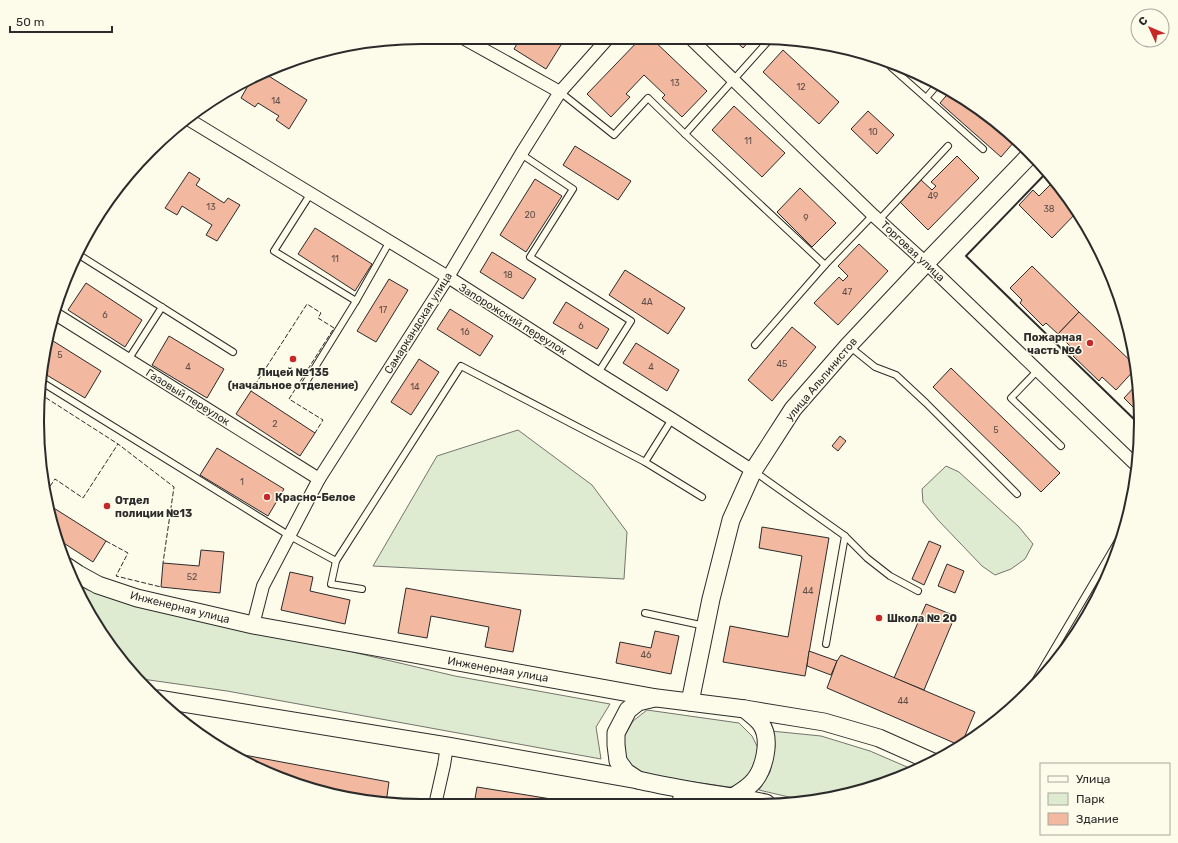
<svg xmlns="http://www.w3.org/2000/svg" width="1178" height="843" viewBox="0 0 1178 843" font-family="Rubik,sans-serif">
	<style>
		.green { fill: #deebd1; stroke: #74746e }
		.building { fill: #f2b8a0; stroke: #2b2b2b }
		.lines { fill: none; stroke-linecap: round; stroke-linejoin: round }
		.lane-casing { stroke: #2b2b2b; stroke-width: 8 }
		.street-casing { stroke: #2b2b2b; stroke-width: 14 }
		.secondary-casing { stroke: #2b2b2b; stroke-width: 19 }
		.lane { stroke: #fdfbea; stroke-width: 6 }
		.street { stroke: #fdfbea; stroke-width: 12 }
		.secondary { stroke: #fdfbea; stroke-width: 17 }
		.fence { stroke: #2b2b2b; stroke-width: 1; stroke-dasharray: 5 2; stroke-linecap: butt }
		.wall { stroke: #2b2b2b; stroke-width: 2 }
		.poi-dot { fill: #c62828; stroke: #fdfbea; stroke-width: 1.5 }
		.labels { text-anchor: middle; stroke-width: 3; stroke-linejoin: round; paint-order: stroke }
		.number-label { font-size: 9px; fill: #5d4e48 }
		.street-label { font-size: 11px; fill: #2b2b2b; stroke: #fdfbea }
		.poi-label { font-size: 11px; font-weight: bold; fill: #2b2b2b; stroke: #fdfbea; text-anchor: start }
		.rim { fill: none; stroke: #2b2b2b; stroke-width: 2 }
	</style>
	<rect width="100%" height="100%" fill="#fdfbea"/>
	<g class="green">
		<polygon points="518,430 592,485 627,532 624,579 373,566 437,456"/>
		<polygon points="946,466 959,472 1019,527 1033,544 1025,559 1011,569 995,575 982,566 938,520 923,502 922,489"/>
		<polygon points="75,583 88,590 455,676 610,704 596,727 601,759 227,691 135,678 132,675"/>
		<polygon points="647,710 739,723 752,736 758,748 754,772 741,786 729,787 637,774 626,763 624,737 633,721"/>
		<polygon points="771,731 821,736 870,751 914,770 810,802 759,790 770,772 775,746"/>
	</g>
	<g class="building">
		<polygon points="521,37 566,37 546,69 514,49"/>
		<polygon points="642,37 650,37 707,91 682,117 662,98 665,95 644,75 626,94 630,97 611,117 587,94"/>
		<polygon points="731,37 753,37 743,48"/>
		<polygon points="783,50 839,102 819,124 763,72"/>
		<polygon points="267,75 307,100 289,129 276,120 279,116 258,103 255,107 241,98 250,82"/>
		<polygon points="912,75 924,79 922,83"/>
		<polygon points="951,90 1014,142 1001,157 940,103"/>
		<polygon points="734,106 785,153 762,177 712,130"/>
		<polygon points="868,111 894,135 877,154 851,129"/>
		<polygon points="575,146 631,181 618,200 563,165"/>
		<polygon points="957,156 979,178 928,230 900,202 921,180 932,190 936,186 931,182"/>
		<polygon points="189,172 200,179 196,185 224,203 228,198 240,205 217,241 206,235 212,225 182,206 177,215 165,208"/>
		<polygon points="535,179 562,196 526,252 500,235"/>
		<polygon points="1055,180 1077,212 1052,238 1019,205 1033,190 1039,196"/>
		<polygon points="800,188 836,223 812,247 777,212"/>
		<polygon points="315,228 372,264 355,291 298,254"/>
		<polygon points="859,244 888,271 838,325 814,303 839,277 843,281 848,276 838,266"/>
		<polygon points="492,252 536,279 523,299 480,272"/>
		<polygon points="1032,266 1079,312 1058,334 1046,323 1043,326 1020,303 1022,300 1010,288"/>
		<polygon points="625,270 685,308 668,334 609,295"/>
		<polygon points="389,279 408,290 376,342 357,331"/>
		<polygon points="86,283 142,320 125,347 68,310"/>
		<polygon points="566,302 609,329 597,349 553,323"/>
		<polygon points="450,309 493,336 480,356 437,329"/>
		<polygon points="1079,312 1137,367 1116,390 1102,377 1099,381 1073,356 1077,353 1058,334"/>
		<polygon points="792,327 816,347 772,401 748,380"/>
		<polygon points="169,336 224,369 207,398 152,365"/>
		<polygon points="50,339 101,371 85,398 40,371"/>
		<polygon points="636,343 679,370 667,391 623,363"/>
		<polygon points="419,359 439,372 411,415 391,402"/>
		<polygon points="951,368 1060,473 1041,492 933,387"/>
		<polygon points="1138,383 1139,413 1124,398"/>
		<polygon points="251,391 315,433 300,456 236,414"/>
		<polygon points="840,436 846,441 838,451 832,446"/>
		<polygon points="217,448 284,489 268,516 200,475"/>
		<polygon points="49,505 106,541 93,562 59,540"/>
		<polygon points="762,527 829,538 805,676 723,662 730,626 788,637 802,556 759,548"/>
		<polygon points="929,541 941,546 924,585 912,579"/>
		<polygon points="201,550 224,552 220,593 161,587 163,563 199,566"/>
		<polygon points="947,564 964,571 955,593 938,586"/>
		<polygon points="290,572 313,577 310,591 350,600 345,624 281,610"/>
		<polygon points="406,588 521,610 513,652 485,647 489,627 431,616 427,638 398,633"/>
		<polygon points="926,604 955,616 924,690 894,678"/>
		<polygon points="655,631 679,636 671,674 616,663 620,642 651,648"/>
		<polygon points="809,651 837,661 831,675 807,666"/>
		<polygon points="841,655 975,712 962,743 959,745 827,688 837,661"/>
		<polygon points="228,752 389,782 386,803 322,793 251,766"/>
		<polygon points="477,787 582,804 474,805"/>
	</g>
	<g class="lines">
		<defs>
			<g id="lane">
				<polyline points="891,67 926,98 938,84"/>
				<polyline points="560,92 614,135 648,98 685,134 825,265"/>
				<polyline points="926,98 983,149"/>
				<polyline points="685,134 771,38"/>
				<polyline points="521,154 573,189 530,257 631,321 598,373"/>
				<polyline points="879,220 948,146"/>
				<polyline points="76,253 233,352"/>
				<polyline points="356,301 390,241"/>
				<polyline points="755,345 825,265 873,215"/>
				<polyline points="849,346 875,367 896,375 926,403 1017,494"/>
				<polyline points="128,360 162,307"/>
				<polyline points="1038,370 1011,398 1061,446"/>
				<polyline points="40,381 290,536 336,561 461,366 645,462 702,497"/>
				<polyline points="306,382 356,301 274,251 311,193"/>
				<polyline points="645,462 672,419"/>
				<polyline points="755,472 845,536 826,644"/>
				<polyline points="845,536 867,558 890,576 918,591"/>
				<polyline points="336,561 331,584 362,589"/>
				<polyline points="645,613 705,626"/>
				<polyline points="1031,688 1125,529"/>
			</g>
			<g id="street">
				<polyline points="461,37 560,92"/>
				<polyline points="689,37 873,215 926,263 1137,466"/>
				<polyline points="188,119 448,277 598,373 672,419 753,471"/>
				<polyline points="57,315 319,479"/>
				<polyline points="253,625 263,586 319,479 448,277 521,154 560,92 609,37"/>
				<polyline points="679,803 680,789"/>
				<polyline points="435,805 444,765 447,746"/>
			</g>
			<g id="secondary">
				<polyline points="66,566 78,574 98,585 137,598 253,625 657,698 745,709 824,722 879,738 933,762"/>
				<path d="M158 699 447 746 638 780C680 790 723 795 766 803"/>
				<polyline points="690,702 711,599 731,520 753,471 793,409 848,346 926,263 1030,155"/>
				<polyline points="638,780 626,772 618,761 616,745 616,733 628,710 638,702 655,698"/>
				<path d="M733 797C739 793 746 789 751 784 764 772 772 740 761 724 757 718 750 714 745 709"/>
			</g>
		</defs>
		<use href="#lane" class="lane-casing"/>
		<use href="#street" class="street-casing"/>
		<use href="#secondary" class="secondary-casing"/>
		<use href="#lane" class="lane"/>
		<use href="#street" class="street"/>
		<use href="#secondary" class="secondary"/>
		<g class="fence">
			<polyline points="251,391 307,304 321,313 318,318 334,328 289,399 323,420 315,433"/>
			<polyline points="40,394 118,444"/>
			<polyline points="46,492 55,479 83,498 118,444 174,487 163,563"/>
			<polyline points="106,541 128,553 116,576 161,587"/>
		</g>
		<polyline class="wall" points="1048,171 966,256 1139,424"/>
	</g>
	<g class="poi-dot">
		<circle cx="1090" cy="343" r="4"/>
		<circle cx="293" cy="359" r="4"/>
		<circle cx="267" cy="497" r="4"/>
		<circle cx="107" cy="506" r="4"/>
		<circle cx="879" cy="618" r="4"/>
	</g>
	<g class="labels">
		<g class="number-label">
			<text x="675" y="86">13</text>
			<text x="801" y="90">12</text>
			<text x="276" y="104">14</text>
			<text x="873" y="135">10</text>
			<text x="748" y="144">11</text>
			<text x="933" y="199">49</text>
			<text x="211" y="210">13</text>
			<text x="1049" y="212">38</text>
			<text x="530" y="218">20</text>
			<text x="806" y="221">9</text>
			<text x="335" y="262">11</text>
			<text x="508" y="278">18</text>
			<text x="847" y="295">47</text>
			<text x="647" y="305">4А</text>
			<text x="383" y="313">17</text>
			<text x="105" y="318">6</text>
			<text x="581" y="329">6</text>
			<text x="465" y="335">16</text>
			<text x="60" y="358">5</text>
			<text x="782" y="367">45</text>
			<text x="188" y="370">4</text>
			<text x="651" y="370">4</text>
			<text x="415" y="390">14</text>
			<text x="275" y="427">2</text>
			<text x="996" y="433">5</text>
			<text x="242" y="485">1</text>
			<text x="192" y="580">52</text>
			<text x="808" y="594">44</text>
			<text x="646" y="658">46</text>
			<text x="903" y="704">44</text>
		</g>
		<g class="street-label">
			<text transform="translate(913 251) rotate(43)" y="4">Торговая улица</text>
			<text transform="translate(513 319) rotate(32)" y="4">Запорожский переулок</text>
			<text transform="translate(418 323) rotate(-58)" y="4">Самаркандская улица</text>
			<text transform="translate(821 379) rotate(-50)" y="4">улица Альпинистов</text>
			<text transform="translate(188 397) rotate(32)" y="4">Газовый переулок</text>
			<text transform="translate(180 607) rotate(14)" y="4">Инженерная улица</text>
			<text transform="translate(498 669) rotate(10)" y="4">Инженерная улица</text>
		</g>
		<g class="poi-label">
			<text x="1082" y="341" text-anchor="end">Пожарная<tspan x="1082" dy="13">часть №6</tspan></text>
			<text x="293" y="376" text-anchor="middle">Лицей №135<tspan x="293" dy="13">(начальное отделение)</tspan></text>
			<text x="275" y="501">Красно-Белое</text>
			<text x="115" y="504">Отдел<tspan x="115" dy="13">полиции №13</tspan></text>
			<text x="887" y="622">Школа № 20</text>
		</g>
	</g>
	<path d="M0 0H1178V843H0ZM421 44H757A377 377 0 0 1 1134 421V422A377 377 0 0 1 757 799H421A377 377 0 0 1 44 422V421A377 377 0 0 1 421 44Z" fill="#fdfbea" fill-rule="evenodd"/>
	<path class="rim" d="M421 44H757A377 377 0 0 1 1134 421V422A377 377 0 0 1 757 799H421A377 377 0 0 1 44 422V421A377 377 0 0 1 421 44Z"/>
	<rect x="1040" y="763" width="130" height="72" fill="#fdfbea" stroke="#a9a89e"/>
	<rect x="1048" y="776" width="20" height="6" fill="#fdfbea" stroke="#a9a89e"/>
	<text x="1076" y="783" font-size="12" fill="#2b2b2b">Улица</text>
	<rect x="1048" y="793" width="20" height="12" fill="#deebd1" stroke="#a9a89e"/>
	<text x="1076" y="803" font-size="12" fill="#2b2b2b">Парк</text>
	<rect x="1048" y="813" width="20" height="12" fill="#f2b8a0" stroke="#a9a89e"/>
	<text x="1076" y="823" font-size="12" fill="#2b2b2b">Здание</text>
	<g transform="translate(1150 28) rotate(314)"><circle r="19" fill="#fdfbea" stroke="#a9a89e"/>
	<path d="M0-3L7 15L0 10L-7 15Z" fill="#c62828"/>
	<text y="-6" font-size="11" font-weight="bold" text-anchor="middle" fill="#2b2b2b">С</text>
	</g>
	<path d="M10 26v6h102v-6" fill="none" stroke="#2b2b2b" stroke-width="2"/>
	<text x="16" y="26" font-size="12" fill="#2b2b2b" stroke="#fdfbea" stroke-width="3" paint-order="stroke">50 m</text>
</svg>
